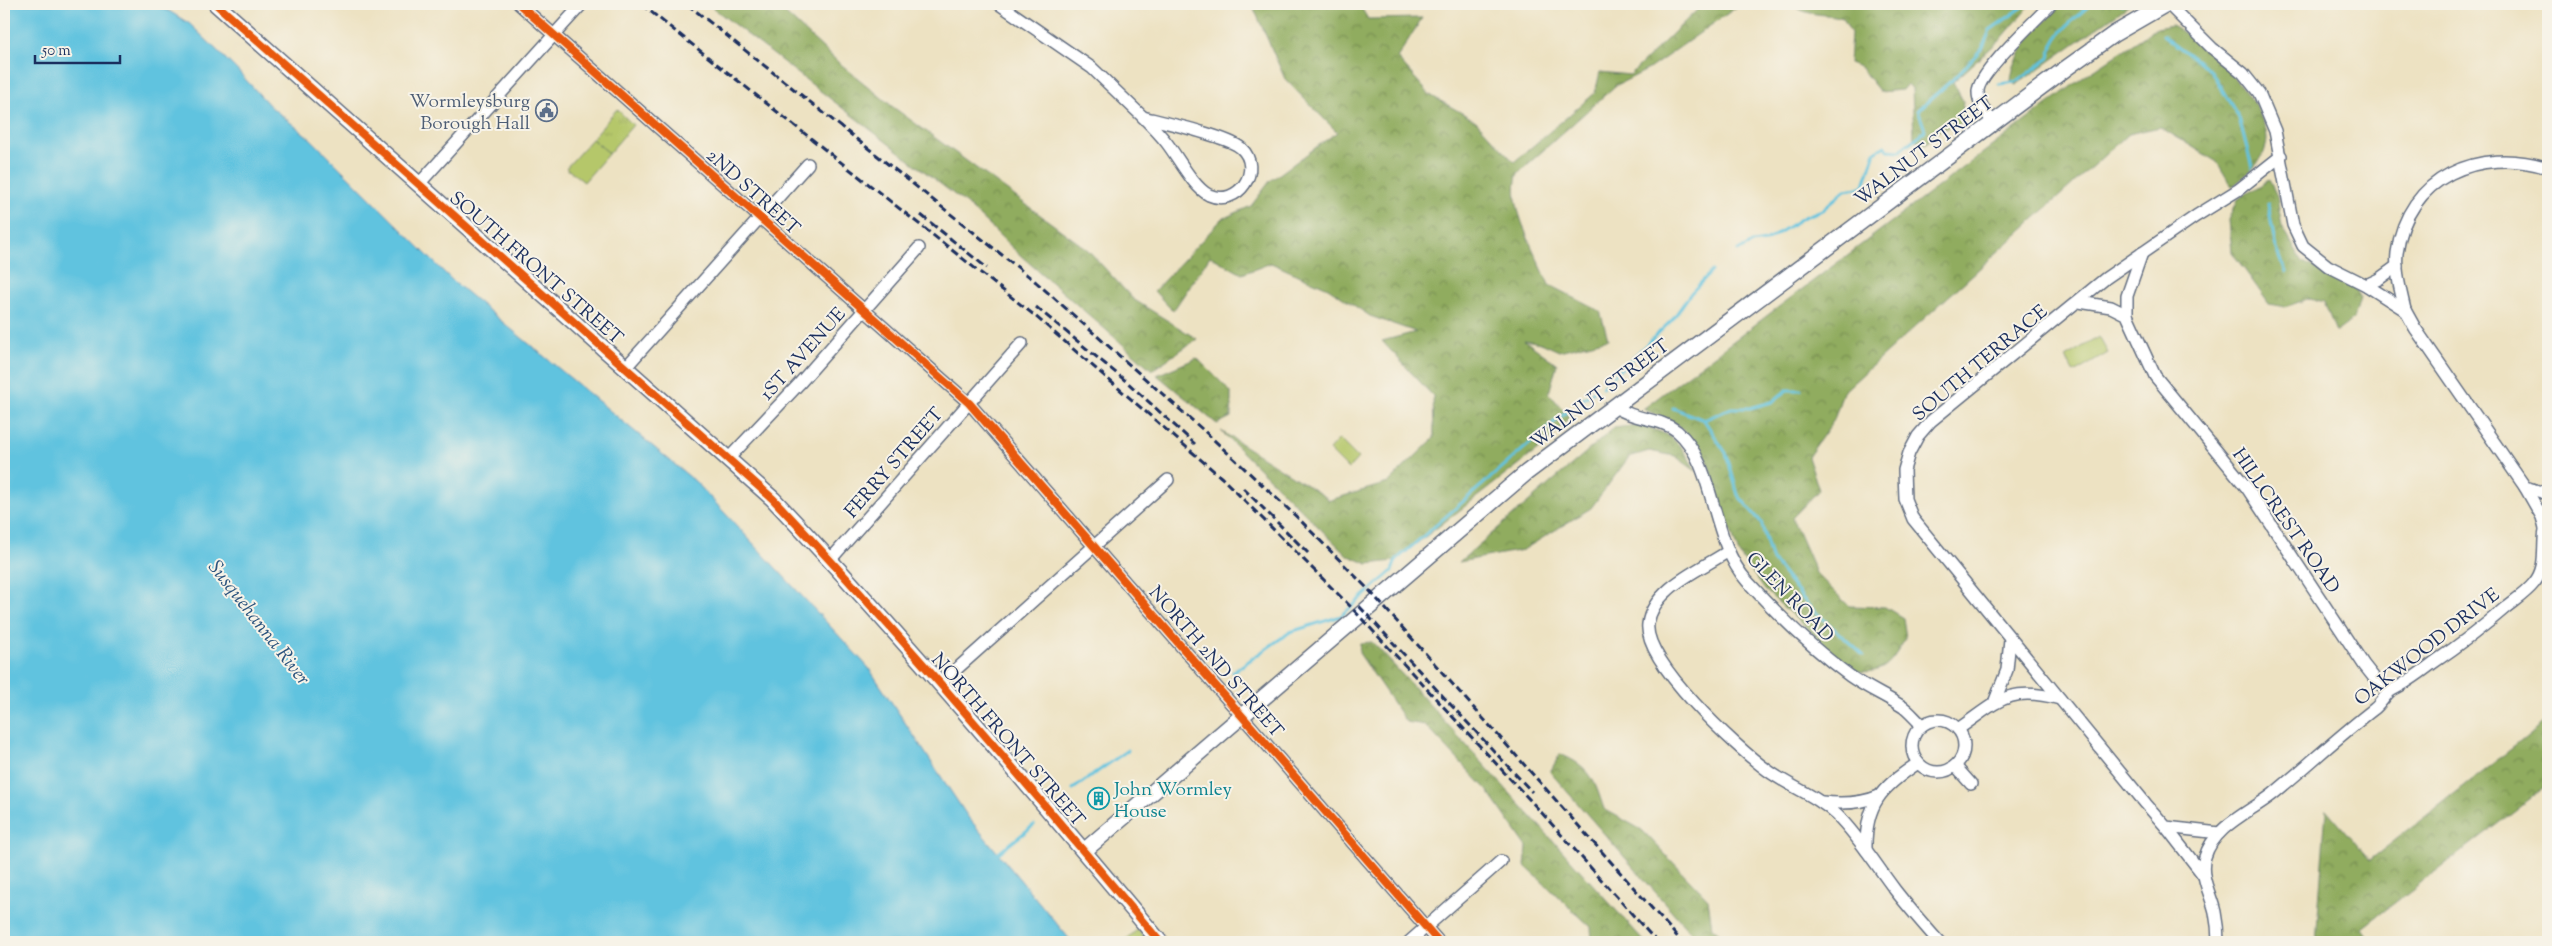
<svg xmlns="http://www.w3.org/2000/svg" width="2552" height="946" viewBox="0 0 2552 946" font-family="'Sorts Mill Goudy',serif">
	<style>
		.grass { fill: url(#grass-tufts); stroke: #687b64 }
		.forest { fill: url(#forest-crowns); stroke: #566e5e }
		.garden { fill: #b5c76a; stroke: #687b64 }
		.water { fill: #61c3df; stroke: #3e799e }
		.lines { fill: none; stroke-linecap: round; stroke-linejoin: round }
		.stream { stroke: #61c3df; stroke-width: 3 }
		.minor-casing { stroke: #646e81; stroke-width: 14 }
		.major-casing { stroke: #646e81; stroke-width: 18 }
		.minor { stroke: #fff; stroke-width: 11 }
		.major { stroke: #fff; stroke-width: 15 }
		.rail { stroke: #1b2f5e; stroke-width: 3; stroke-dasharray: 8 4; stroke-linecap: butt }
		.cycleway-casing { stroke: #f7f3e8; stroke-width: 11 }
		.cycleway { stroke: #e8590c; stroke-width: 8 }
		.labels { text-anchor: middle; stroke-width: 4; stroke-linejoin: round; paint-order: stroke }
		.service-label { font-size: 19px; fill: #4e5e75; stroke: #f7f3e8; text-anchor: end }
		.street-label { font-size: 19px; fill: #1b2f5e; stroke: #f7f3e8 }
		.culture-label { font-size: 19px; fill: #0d838f; stroke: #f7f3e8; text-anchor: start }
		.water-label { font-size: 20px; font-style: italic; fill: #2c547e; stroke: #f7f3e8 }
	</style>
	<defs>
		<pattern id="grass-tufts" width="24" height="20" patternUnits="userSpaceOnUse" patternTransform="scale(1.25)"><rect width="24" height="20" fill="#b5c76a"/><path d="M3 7l-1-3M5 7V3M7 7l1-3M15 17l-1-3M17 17v-4M19 17l1-3" fill="none" stroke="#9bab5e"/></pattern>
		<pattern id="forest-crowns" width="20" height="18" patternUnits="userSpaceOnUse" patternTransform="scale(1.25)"><rect width="20" height="18" fill="#90ac5e"/><path d="M2 6a3 3 0 1 1 6 0M12 15a3 3 0 1 1 6 0" fill="none" stroke="#758c51"/></pattern>
	</defs>
	<rect width="100%" height="100%" fill="#f7f3e8"/>
	<filter id="ink" filterUnits="userSpaceOnUse"><feTurbulence type="fractalNoise" baseFrequency=".02" numOctaves="2"/><feDisplacementMap in="SourceGraphic" scale="10" xChannelSelector="R" yChannelSelector="G"/><feConvolveMatrix kernelMatrix="1 2 1 2 8 2 1 2 1" color-interpolation-filters="sRGB"/></filter>
	<filter id="wash" filterUnits="userSpaceOnUse"><feTurbulence type="fractalNoise" baseFrequency=".0096" numOctaves="4" result="noise"/><feDisplacementMap in="SourceGraphic" scale="20" xChannelSelector="R" yChannelSelector="G"/><feGaussianBlur stdDeviation="1.12" result="paint"/><feColorMatrix in="noise" values="0 0 0 0 0 0 0 0 0 0 0 0 0 0 0 0 0 1.4 0 .05"/><feComposite in="paint" operator="in"/></filter>
	<g filter="url(#wash)">
		<rect width="100%" height="100%" fill="#ede2c2"/>
		<g class="grass">
			<polygon points="617,109 633,125 609,153 592,139"/>
			<polygon points="1138,929 1149,942 1123,942"/>
		</g>
		<g class="forest">
			<polygon points="708,4 775,4 837,61 893,107 1088,250 1133,299 1197,339 1152,370 1020,255 969,206"/>
			<path d="M1252 4H1359L1368 19 1422 18 1397 58 1430 95 1476 121 1514 162 1595 93 1600 72 1630 75 1698 9 1696 4H1741L1649 69 1615 86 1518 173C1506 204 1537 255 1549 285L1600 311 1608 339 1559 351 1541 343 1524 340 1557 364 1549 393 1569 417 1548 442 1394 561 1368 564 1347 555 1221 431 1330 500 1388 483 1434 438 1433 396 1382 341 1416 332 1370 316 1328 288 1271 263 1242 274 1210 256 1173 311 1154 291 1222 219 1251 206 1270 181 1337 132 1285 79Z"/>
			<path d="M1790 4H2031L2002 38 1953 82 1963 101 1961 124 1940 130 1926 144 1914 139 1912 88 1907 84 1902 90 1880 92 1860 67 1849 63 1851 33 1843 18C1821 12 1811 18 1790 4Z"/>
			<path d="M2062 4H2131L2016 85 2011 82C2012 52 2042 25 2062 4Z"/>
			<path d="M2171 25C2201 39 2276 110 2266 146 2262 164 2245 176 2232 187L2217 162 2160 127 2128 134 1843 392 1834 420 1808 457 1819 490 1792 518 1816 573 1849 606 1885 607 1903 618 1906 638C1890 663 1886 675 1853 671L1765 590 1739 554 1703 449 1674 422 1643 409 2089 73 2157 28Z"/>
			<polygon points="2269,180 2277,196 2282,227 2303,262 2355,288 2360,298 2354,319 2336,332 2324,302 2310,298 2285,307 2269,304 2232,252 2229,220 2238,199"/>
			<polygon points="1197,358 1231,392 1231,417 1217,424 1157,375"/>
			<path d="M1639 425C1672 433 1680 442 1696 471L1675 456 1649 451 1629 457 1591 508 1523 550 1459 562 1614 428Z"/>
			<polygon points="1372,642 1379,649 1645,942 1592,942 1591,927 1525,866 1527,847 1487,790 1425,725 1406,722 1359,653 1360,643"/>
			<polygon points="2548,720 2548,785 2362,928 2372,942 2316,942 2326,809 2370,860"/>
			<path d="M1560 754C1591 767 1594 779 1604 809L1642 830 1708 899 1712 928 1730 942H1699L1550 772Z"/>
		</g>
		<g class="garden">
			<polygon points="592,139 609,153 584,182 566,168"/>
			<polygon points="2099,337 2108,353 2074,373 2065,357"/>
			<polygon points="1339,439 1358,458 1348,469 1329,450"/>
		</g>
		<polygon class="water" points="4,4 149,4 169,11 190,24 235,68 271,107 311,139 453,281 696,482 868,667 968,817 1072,942 4,942"/>
		<g class="lines">
			<g class="stream">
				<polyline points="2121,4 2123,4"/>
				<polyline points="2163,35 2211,71 2239,118 2252,167"/>
				<path d="M1999 84 2016 82 2049 58C2052 35 2074 19 2091 4"/>
				<polyline points="2268,204 2275,244 2286,272"/>
				<path d="M1738 251 1752 243 1766 241 1804 217 1822 210 1845 190 1858 188 1864 185 1875 152 1885 146 1888 150 1900 151C1909 141 1918 139 1925 130L1918 110 1959 74 1983 47 1990 30 2027 4"/>
				<polyline points="1602,387 1672,320 1691,293 1712,271"/>
				<polyline points="1583,399 1594,391"/>
				<polyline points="1673,408 1704,420 1726,453 1738,495 1761,522 1771,558 1808,605 1863,655"/>
				<polyline points="1704,420 1731,408 1750,408 1772,402 1787,390 1801,390"/>
				<polyline points="1233,672 1290,632 1341,616 1392,571 1396,560 1566,412"/>
				<polyline points="1073,789 1128,750"/>
				<polyline points="996,855 1034,825"/>
			</g>
		</g>
	</g>
	<g filter="url(#ink)">
		<g class="lines">
			<defs>
				<g id="minor">
					<polyline points="519,4 969,403 1439,942"/>
					<polyline points="999,4 1092,68 1143,117"/>
					<polyline points="2168,4 2212,48 2243,73 2259,93 2275,131 2293,225 2303,246 2328,266 2366,285 2405,310 2415,328 2525,487 2548,494"/>
					<path d="M1143 117C1163 122 1227 136 1241 148 1264 169 1238 208 1209 195 1193 187 1178 157 1166 142 1159 133 1151 125 1143 117Z"/>
					<path d="M1993 123C1987 113 1978 104 1978 92 1977 74 2036 20 2051 4"/>
					<polyline points="419,184 582,4"/>
					<polyline points="2366,285 2379,279 2397,266"/>
					<polyline points="2079,302 2111,307 2127,315 2155,376 2247,488 2364,665 2379,684 2391,690"/>
					<path d="M2405 310C2401 292 2395 272 2397 253 2407 176 2480 146 2548 168"/>
					<polyline points="2127,315 2127,296 2142,253"/>
					<polyline points="626,367 808,164"/>
					<path d="M1614 406C1635 421 1659 417 1677 431 1716 464 1710 540 1747 581 1778 615 1813 649 1850 676 1867 688 1886 696 1903 707 1910 712 1916 720 1922 725"/>
					<polyline points="729,458 799,384 919,248"/>
					<polyline points="2525,487 2542,517 2545,529"/>
					<path d="M1727 552C1700 570 1653 588 1648 624 1643 662 1737 748 1767 770 1790 787 1816 795 1837 815 1859 837 1876 865 1895 890 1909 908 1924 925 1939 942"/>
					<polyline points="831,559 1022,343"/>
					<polyline points="941,683 1168,480"/>
					<polyline points="1994,703 2007,670 2010,639"/>
					<circle cx="1938" cy="746" r="26"/>
					<path d="M1958 729C1998 702 2007 685 2060 699"/>
					<polyline points="1955,766 1971,784"/>
					<path d="M1822 802C1841 804 1861 804 1879 796"/>
					<polyline points="2166,827 2204,876"/>
					<polyline points="2219,833 2166,827 2146,804 1913,519 1905,499 1904,470 1909,453 1918,436 1931,421 2106,278 2196,216 2238,190 2281,156"/>
					<path d="M1866 850C1865 804 1881 788 1918 763"/>
					<polyline points="1409,942 1501,861"/>
					<path d="M2218 942C2218 932 2217 922 2215 912 2211 894 2199 876 2205 857 2214 826 2249 813 2273 794 2307 766 2339 736 2374 709 2381 704 2386 693 2392 690 2407 683 2420 673 2433 663 2458 646 2482 628 2505 608 2515 600 2526 593 2534 583 2550 564 2539 539 2548 522"/>
				</g>
				<g id="major">
					<path d="M216 4 773 499C908 642 1034 792 1160 942"/>
					<polyline points="1084,851 1526,473 2065,69 2114,34 2166,4"/>
				</g>
			</defs>
			<use href="#minor" class="minor-casing"/>
			<use href="#major" class="major-casing"/>
			<use href="#minor" class="minor"/>
			<use href="#major" class="major"/>
			<g class="rail">
				<polyline points="641,4 1034,315 1222,478 1349,605 1541,812 1657,942"/>
				<polyline points="687,4 1036,282 1202,429 1300,520 1368,589 1682,942"/>
				<polyline points="921,215 987,268"/>
				<polyline points="1036,307 1127,382 1195,444"/>
				<polyline points="1243,488 1310,555"/>
				<polyline points="1359,606 1532,792"/>
			</g>
			<defs>
				<g id="cycleway">
					<path d="M216 4 773 499C908 642 1034 792 1160 942"/>
					<polyline points="519,4 969,403 1439,942"/>
				</g>
			</defs>
			<use href="#cycleway" class="cycleway-casing"/>
			<use href="#cycleway" class="cycleway"/>
		</g>
	</g>
	<defs>
		<symbol id="civic-ring" viewBox="-11 -11 22 22"><circle r="9.5" fill="#f7f3e8" stroke="#5c6f8a" stroke-width="1.5"/><path d="M-.6-6.5H3V-4.5H.6V-3L4-1V1h2V6H-6V1h2V-1L-.6-3ZM-1.2 2.5V6h2.4V2.5Z" fill="#5c6f8a"/></symbol>
		<symbol id="building-ring" viewBox="-11 -11 22 22"><circle r="9.5" fill="#f7f3e8" stroke="#0f9aa8" stroke-width="1.5"/><path d="M-4-6H4V6H1V3H-1V6H-4ZM-2.5-4.3h1.7v1.8h-1.7ZM.8-4.3h1.7v1.8H.8ZM-2.5-1h1.7V.8h-1.7ZM.8-1h1.7V.8H.8Z" fill="#0f9aa8"/></symbol>
	</defs>
	<g fill-rule="evenodd">
		<use href="#civic-ring" x="534" y="98" width="25" height="25"/>
		<use href="#building-ring" x="1086" y="786" width="25" height="25"/>
	</g>
	<g class="labels">
		<g class="service-label">
			<text x="530" y="107">Wormleysburg<tspan x="530" dy="22">Borough Hall</tspan></text>
		</g>
		<g class="street-label">
			<text transform="translate(1923 150) rotate(-37)" y="7">WALNUT STREET</text>
			<text transform="translate(754 191) rotate(42)" y="7">2ND STREET</text>
			<text transform="translate(537 267) rotate(41)" y="7">SOUTH FRONT STREET</text>
			<text transform="translate(802 353) rotate(-48)" y="7">1ST AVENUE</text>
			<text transform="translate(1979 362) rotate(-40)" y="7">SOUTH TERRACE</text>
			<text transform="translate(1599 393) rotate(-37)" y="7">WALNUT STREET</text>
			<text transform="translate(893 462) rotate(-49)" y="7">FERRY STREET</text>
			<text transform="translate(2287 520) rotate(55)" y="7">HILLCREST ROAD</text>
			<text transform="translate(1791 596) rotate(46)" y="7">GLEN ROAD</text>
			<text transform="translate(2426 646) rotate(-38)" y="7">OAKWOOD DRIVE</text>
			<text transform="translate(1217 661) rotate(49)" y="7">NORTH 2ND STREET</text>
			<text transform="translate(1009 739) rotate(49)" y="7">NORTH FRONT STREET</text>
		</g>
		<g class="culture-label">
			<text x="1114" y="795">John Wormley<tspan x="1114" dy="22">House</tspan></text>
		</g>
		<g class="water-label">
			<text transform="translate(260 622) rotate(52)" y="7">Susquehanna River</text>
		</g>
	</g>
	<rect width="2552" height="946" fill="none" stroke="#f7f3e8" stroke-width="20"/>
	<path d="M35 55v8h85v-8" fill="none" stroke="#1b2f5e" stroke-width="2.5"/>
	<text x="42" y="55" font-size="15" fill="#1b2f5e" stroke="#f7f3e8" stroke-width="4" paint-order="stroke">50 m</text>
</svg>
